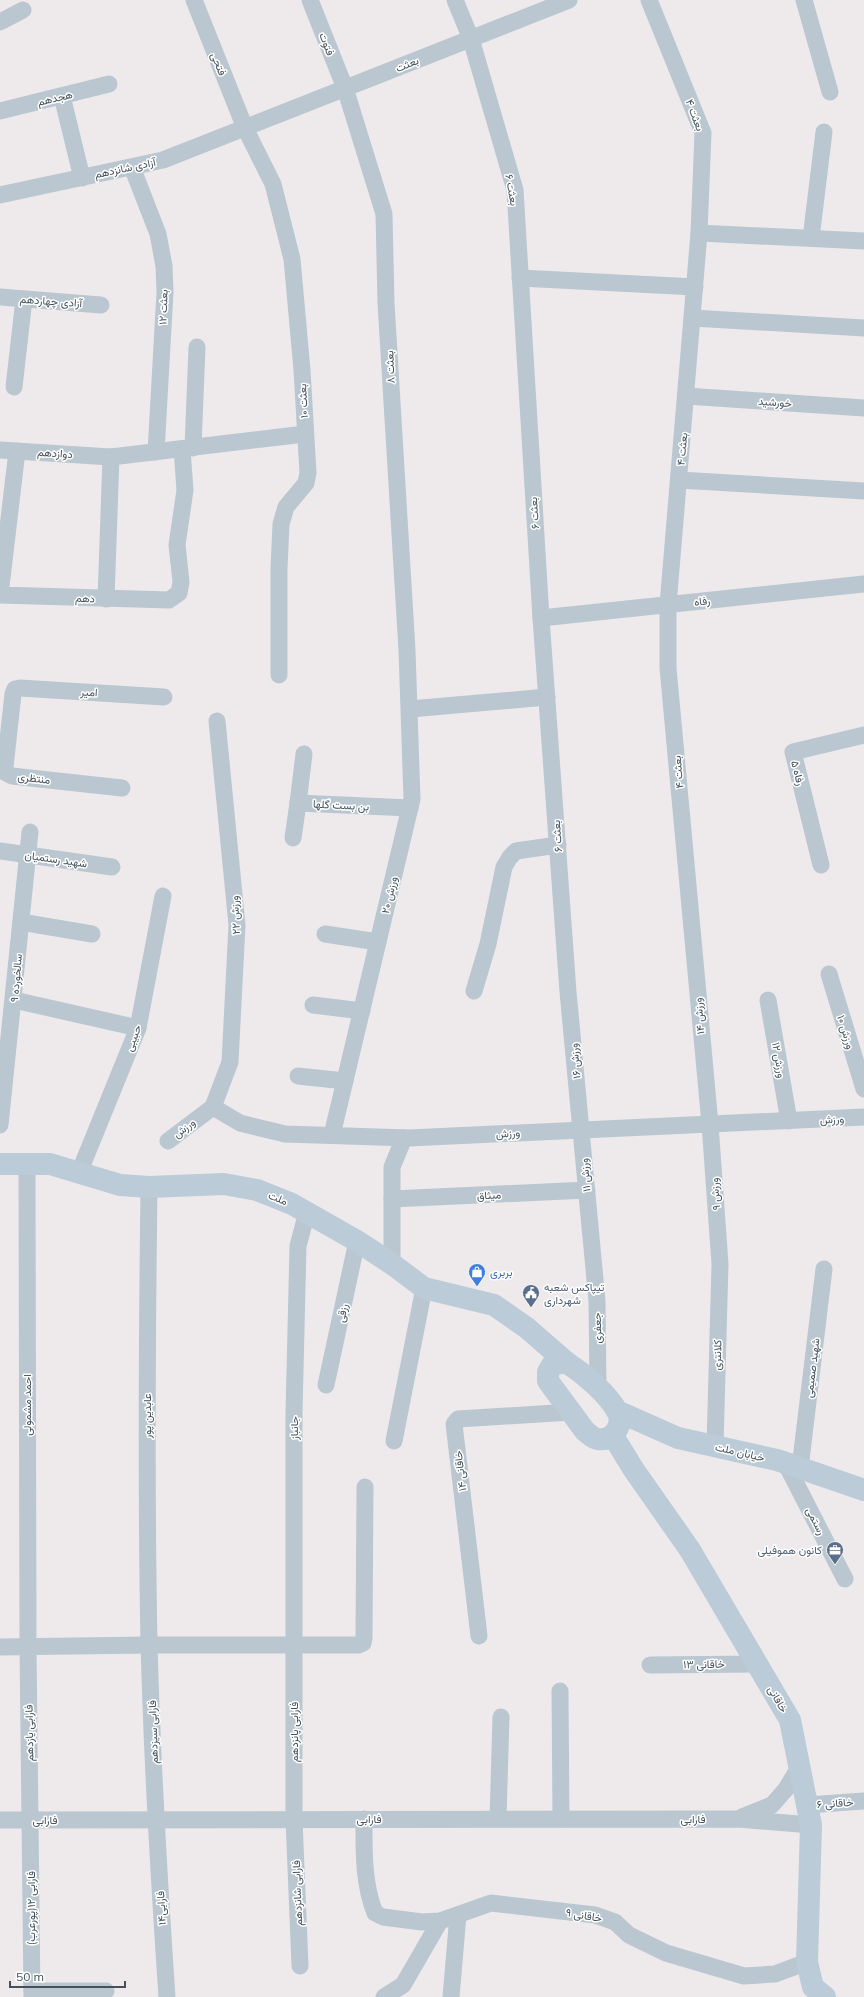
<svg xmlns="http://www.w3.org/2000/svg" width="864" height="1997" viewBox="0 0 864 1997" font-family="Mulish,Vazirmatn,sans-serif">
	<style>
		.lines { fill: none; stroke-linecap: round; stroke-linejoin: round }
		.street { stroke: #bac7d0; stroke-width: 17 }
		.secondary { stroke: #bbcbd7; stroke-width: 22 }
		.labels { text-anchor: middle; stroke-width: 3; stroke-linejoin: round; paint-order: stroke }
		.street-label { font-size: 11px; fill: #42515a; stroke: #fff }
		.shop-label { font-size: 11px; fill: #366cbe; stroke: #fff; text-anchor: start }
		.service-label { font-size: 11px; fill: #4e5e75; stroke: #fff; text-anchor: start }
	</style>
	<rect width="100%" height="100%" fill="#eeeaeb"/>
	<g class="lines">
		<g class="street">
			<polyline points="194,0 245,128 273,184 292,259 302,370 308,473 306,483 286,507 281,524 279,568 279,675"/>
			<polyline points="310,0 345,88 384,214 386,303 407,650 412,799 332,1135"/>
			<polyline points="455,0 471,39 515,190 541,618 568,992 597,1301 598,1389"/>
			<polyline points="649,0 703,133 699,233 668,605 668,668 710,1124 720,1264 715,1446"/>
			<polyline points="804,0 830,92"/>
			<polyline points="0,22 23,10"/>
			<polyline points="62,96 82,178"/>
			<polyline points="0,111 109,84"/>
			<polyline points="132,167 158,234 164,266 165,292 156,452"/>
			<polyline points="0,195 163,160 569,0"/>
			<polyline points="699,233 864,241"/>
			<polyline points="811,238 824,132"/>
			<polyline points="520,278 695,287"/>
			<polyline points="0,297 101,305"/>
			<polyline points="692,318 864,328"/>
			<polyline points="14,387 24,299"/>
			<polyline points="686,396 864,408"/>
			<polyline points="193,448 197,347"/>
			<polyline points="0,450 111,457 305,434"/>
			<polyline points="17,451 0,595 169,600 179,593 181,582 177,545 185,490 182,449"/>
			<polyline points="679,480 864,491"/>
			<polyline points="106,599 111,457"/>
			<polyline points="541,618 864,584"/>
			<polyline points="410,709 547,697"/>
			<polyline points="304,754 298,803 410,808"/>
			<polyline points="122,788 12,776 6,773 5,767 13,694 15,689 20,688 164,697"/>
			<polyline points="293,838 298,803"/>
			<polyline points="0,851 112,867"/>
			<polyline points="821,865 793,752 864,735"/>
			<polyline points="21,922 92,934"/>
			<polyline points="325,934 378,942"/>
			<polyline points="829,974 864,1089"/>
			<polyline points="474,991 488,944 504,867 510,857 516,851 558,845"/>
			<polyline points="14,1000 138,1028"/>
			<polyline points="768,1000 789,1121"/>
			<polyline points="313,1005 362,1011"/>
			<polyline points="298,1076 345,1081"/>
			<polyline points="213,1107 230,1062 237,925 217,721"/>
			<polyline points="0,1125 30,832"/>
			<polyline points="168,1141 213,1107 240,1123 285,1134 409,1138 864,1117"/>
			<polyline points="27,1164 28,1647 32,1997"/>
			<polyline points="79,1173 138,1028 163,896"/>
			<path d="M149 1187C147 1339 146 1491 149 1643 152 1761 159 1879 167 1997"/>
			<polyline points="392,1199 587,1190"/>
			<polyline points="392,1264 392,1167 404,1138"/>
			<polyline points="326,1385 357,1241"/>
			<polyline points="394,1441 424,1288"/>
			<polyline points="786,1464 845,1579"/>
			<polyline points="800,1468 824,1269"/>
			<polyline points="479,1636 454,1424 458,1419 571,1412"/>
			<polyline points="0,1647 149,1645 359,1645 363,1643 364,1638 365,1487"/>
			<polyline points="650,1665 757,1664"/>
			<polyline points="560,1691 561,1819"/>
			<polyline points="807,1805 864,1801"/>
			<polyline points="742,1817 772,1805 786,1789 800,1766"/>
			<path d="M364 1819C364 1851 363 1883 375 1913L383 1917 422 1922 440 1921 491 1903 595 1915 615 1922 629 1935 666 1953 744 1976 775 1974 807 1962"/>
			<polyline points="498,1819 501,1717"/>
			<polyline points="0,1820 738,1819 811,1825"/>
			<polyline points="300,1966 294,1819 294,1413 298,1246 307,1212"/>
			<polyline points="32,1991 106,1991"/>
			<polyline points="384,1997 403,1985 440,1921"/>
			<polyline points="451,1997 458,1915"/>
		</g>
		<g class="secondary">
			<polyline points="0,1164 50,1164 120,1185 149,1187 224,1184 257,1190 292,1204 357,1241 392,1264 424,1288 494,1305 527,1328 566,1362"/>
			<path d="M566 1362C583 1373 607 1393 617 1411 625 1424 613 1442 598 1439 593 1439 589 1434 585 1431L548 1381V1372L552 1365Z"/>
			<polyline points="617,1411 678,1438 777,1460 864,1490"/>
			<polyline points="613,1436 634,1470 690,1550 790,1720 811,1825 807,1962 813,1987 825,1997"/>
		</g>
	</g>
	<defs>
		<symbol id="shop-pin" viewBox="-11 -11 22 30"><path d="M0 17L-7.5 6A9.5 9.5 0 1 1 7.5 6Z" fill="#3f7fe0" stroke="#fff"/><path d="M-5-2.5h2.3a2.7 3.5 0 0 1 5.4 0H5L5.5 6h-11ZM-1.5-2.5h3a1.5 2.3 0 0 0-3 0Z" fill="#fff"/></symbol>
		<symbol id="civic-pin" viewBox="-11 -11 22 30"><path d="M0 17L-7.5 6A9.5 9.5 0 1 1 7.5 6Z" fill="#5c6f8a" stroke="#fff"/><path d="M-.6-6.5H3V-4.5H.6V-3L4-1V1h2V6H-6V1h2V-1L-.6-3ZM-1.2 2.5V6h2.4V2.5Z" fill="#fff"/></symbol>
		<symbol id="office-pin" viewBox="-11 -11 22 30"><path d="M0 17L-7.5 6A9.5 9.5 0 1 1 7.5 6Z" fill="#5c6f8a" stroke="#fff"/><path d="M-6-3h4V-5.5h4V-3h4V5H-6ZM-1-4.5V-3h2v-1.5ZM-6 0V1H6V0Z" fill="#fff"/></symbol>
	</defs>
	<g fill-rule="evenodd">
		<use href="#shop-pin" x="467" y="1262" width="20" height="27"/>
		<use href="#civic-pin" x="521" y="1283" width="20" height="27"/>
		<use href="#office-pin" x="825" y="1540" width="20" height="27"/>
	</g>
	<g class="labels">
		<g class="street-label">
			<text transform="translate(327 44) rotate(68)" y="4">فتوت</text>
			<text transform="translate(219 64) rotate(68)" y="4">فتحی</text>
			<text transform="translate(407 64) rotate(-22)" y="4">بعثت</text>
			<text transform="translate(55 98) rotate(-13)" y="4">هجدهم</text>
			<text transform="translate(695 115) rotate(69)" y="4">بعثت ۴</text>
			<text transform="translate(125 168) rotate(-12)" y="4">آزادی شانزدهم</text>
			<text transform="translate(512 190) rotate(80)" y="4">بعثت ۶</text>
			<text transform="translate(51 301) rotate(4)" y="4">آزادی چهاردهم</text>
			<text transform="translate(163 307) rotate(-88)" y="4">بعثت ۱۲</text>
			<text transform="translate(390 367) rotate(-93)" y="4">بعثت ٨</text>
			<text transform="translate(303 401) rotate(-93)" y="4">بعثت ۱۰</text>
			<text transform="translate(775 402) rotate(4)" y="4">خورشید</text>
			<text transform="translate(682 449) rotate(-85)" y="4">بعثت ۴</text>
			<text transform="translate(55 453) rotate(4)" y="4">دوازدهم</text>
			<text transform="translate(534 513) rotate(-94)" y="4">بعثت ۶</text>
			<text transform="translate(85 598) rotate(2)" y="4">دهم</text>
			<text transform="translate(702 601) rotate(-6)" y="4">رفاه</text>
			<text transform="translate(89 692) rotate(3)" y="4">امیر</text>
			<text transform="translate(678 772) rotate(-95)" y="4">بعثت ۴</text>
			<text transform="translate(798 773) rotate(76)" y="4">رفاه ۵</text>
			<text transform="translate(34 778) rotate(7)" y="4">منتظری</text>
			<text transform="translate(341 805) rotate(3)" y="4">بن بست گلها</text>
			<text transform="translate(557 836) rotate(-94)" y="4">بعثت ۶</text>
			<text transform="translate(56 859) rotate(8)" y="4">شهید رستمیان</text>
			<text transform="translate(389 895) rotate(-77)" y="4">ورزش ۲۰</text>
			<text transform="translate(235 915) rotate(-93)" y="4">ورزش ۲۲</text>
			<text transform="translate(16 978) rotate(-85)" y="4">سالخورده ۹</text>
			<text transform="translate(699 1016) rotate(-95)" y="4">ورزش ۱۴</text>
			<text transform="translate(846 1032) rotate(73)" y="4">ورزش ۱۰</text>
			<text transform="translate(133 1038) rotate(-70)" y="4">حبیبی</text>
			<text transform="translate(779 1060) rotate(80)" y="4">ورزش ۱۲</text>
			<text transform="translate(575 1061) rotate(-95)" y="4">ورزش ۱۶</text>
			<text transform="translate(832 1119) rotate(-2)" y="4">ورزش</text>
			<text transform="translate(184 1128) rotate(-37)" y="4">ورزش</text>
			<text transform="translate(508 1133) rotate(-3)" y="4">ورزش</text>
			<text transform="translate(585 1175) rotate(-95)" y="4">ورزش ۱۱</text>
			<text transform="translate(715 1194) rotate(-94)" y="4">ورزش ۹</text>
			<text transform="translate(489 1195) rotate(-3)" y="4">میثاق</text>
			<text transform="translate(278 1198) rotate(22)" y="4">ملت</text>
			<text transform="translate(342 1313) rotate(-78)" y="4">رزقی</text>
			<text transform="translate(597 1328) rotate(-91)" y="4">جعفری</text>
			<text transform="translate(717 1355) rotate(-88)" y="4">کلانتری</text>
			<text transform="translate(812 1368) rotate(-83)" y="4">شهید صمیمی</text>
			<text transform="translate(27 1405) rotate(-90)" y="4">احمد مشمولی</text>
			<text transform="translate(147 1416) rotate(-90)" y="4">عابدین پور</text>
			<text transform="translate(294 1428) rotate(-90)" y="4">جانباز</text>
			<text transform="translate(740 1452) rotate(13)" y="4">خیابان ملت</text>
			<text transform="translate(460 1471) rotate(-97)" y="4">خاقانی ۱۴</text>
			<text transform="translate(816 1521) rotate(63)" y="4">رستمی</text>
			<text transform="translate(704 1664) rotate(-1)" y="4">خاقانی ۱۳</text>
			<text transform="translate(778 1699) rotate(60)" y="4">خاقانی</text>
			<text transform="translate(153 1732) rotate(-92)" y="4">فارابی سیزدهم</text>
			<text transform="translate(294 1732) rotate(-90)" y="4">فارابی پانزدهم</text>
			<text transform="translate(29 1733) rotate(-91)" y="4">فارابی یازدهم</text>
			<text transform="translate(835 1803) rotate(-4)" y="4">خاقانی ۶</text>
			<text x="369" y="1823">فارابی</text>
			<text x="693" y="1823">فارابی</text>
			<text x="45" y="1824">فارابی</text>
			<text transform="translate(297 1893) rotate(-92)" y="4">فارابی شانزدهم</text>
			<text transform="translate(31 1908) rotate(-90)" y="4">فارابی ۱۲(پورعرب)</text>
			<text transform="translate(161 1908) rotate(-93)" y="4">فارابی۱۴‌</text>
			<text transform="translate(584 1915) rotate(10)" y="4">خاقانی ٩</text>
		</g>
		<g class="shop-label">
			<text x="490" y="1276">بربری</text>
		</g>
		<g class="service-label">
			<text x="544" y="1291">تیپاکس شعبه<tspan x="544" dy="13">شهرداری</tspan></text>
			<text x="822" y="1554" text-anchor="end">کانون هموفیلی</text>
		</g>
	</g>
	<path d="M10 1981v6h115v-6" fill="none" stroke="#42515a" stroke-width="2"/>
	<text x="16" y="1981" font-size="12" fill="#42515a" stroke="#ffffff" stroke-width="3" paint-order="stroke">50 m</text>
</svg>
